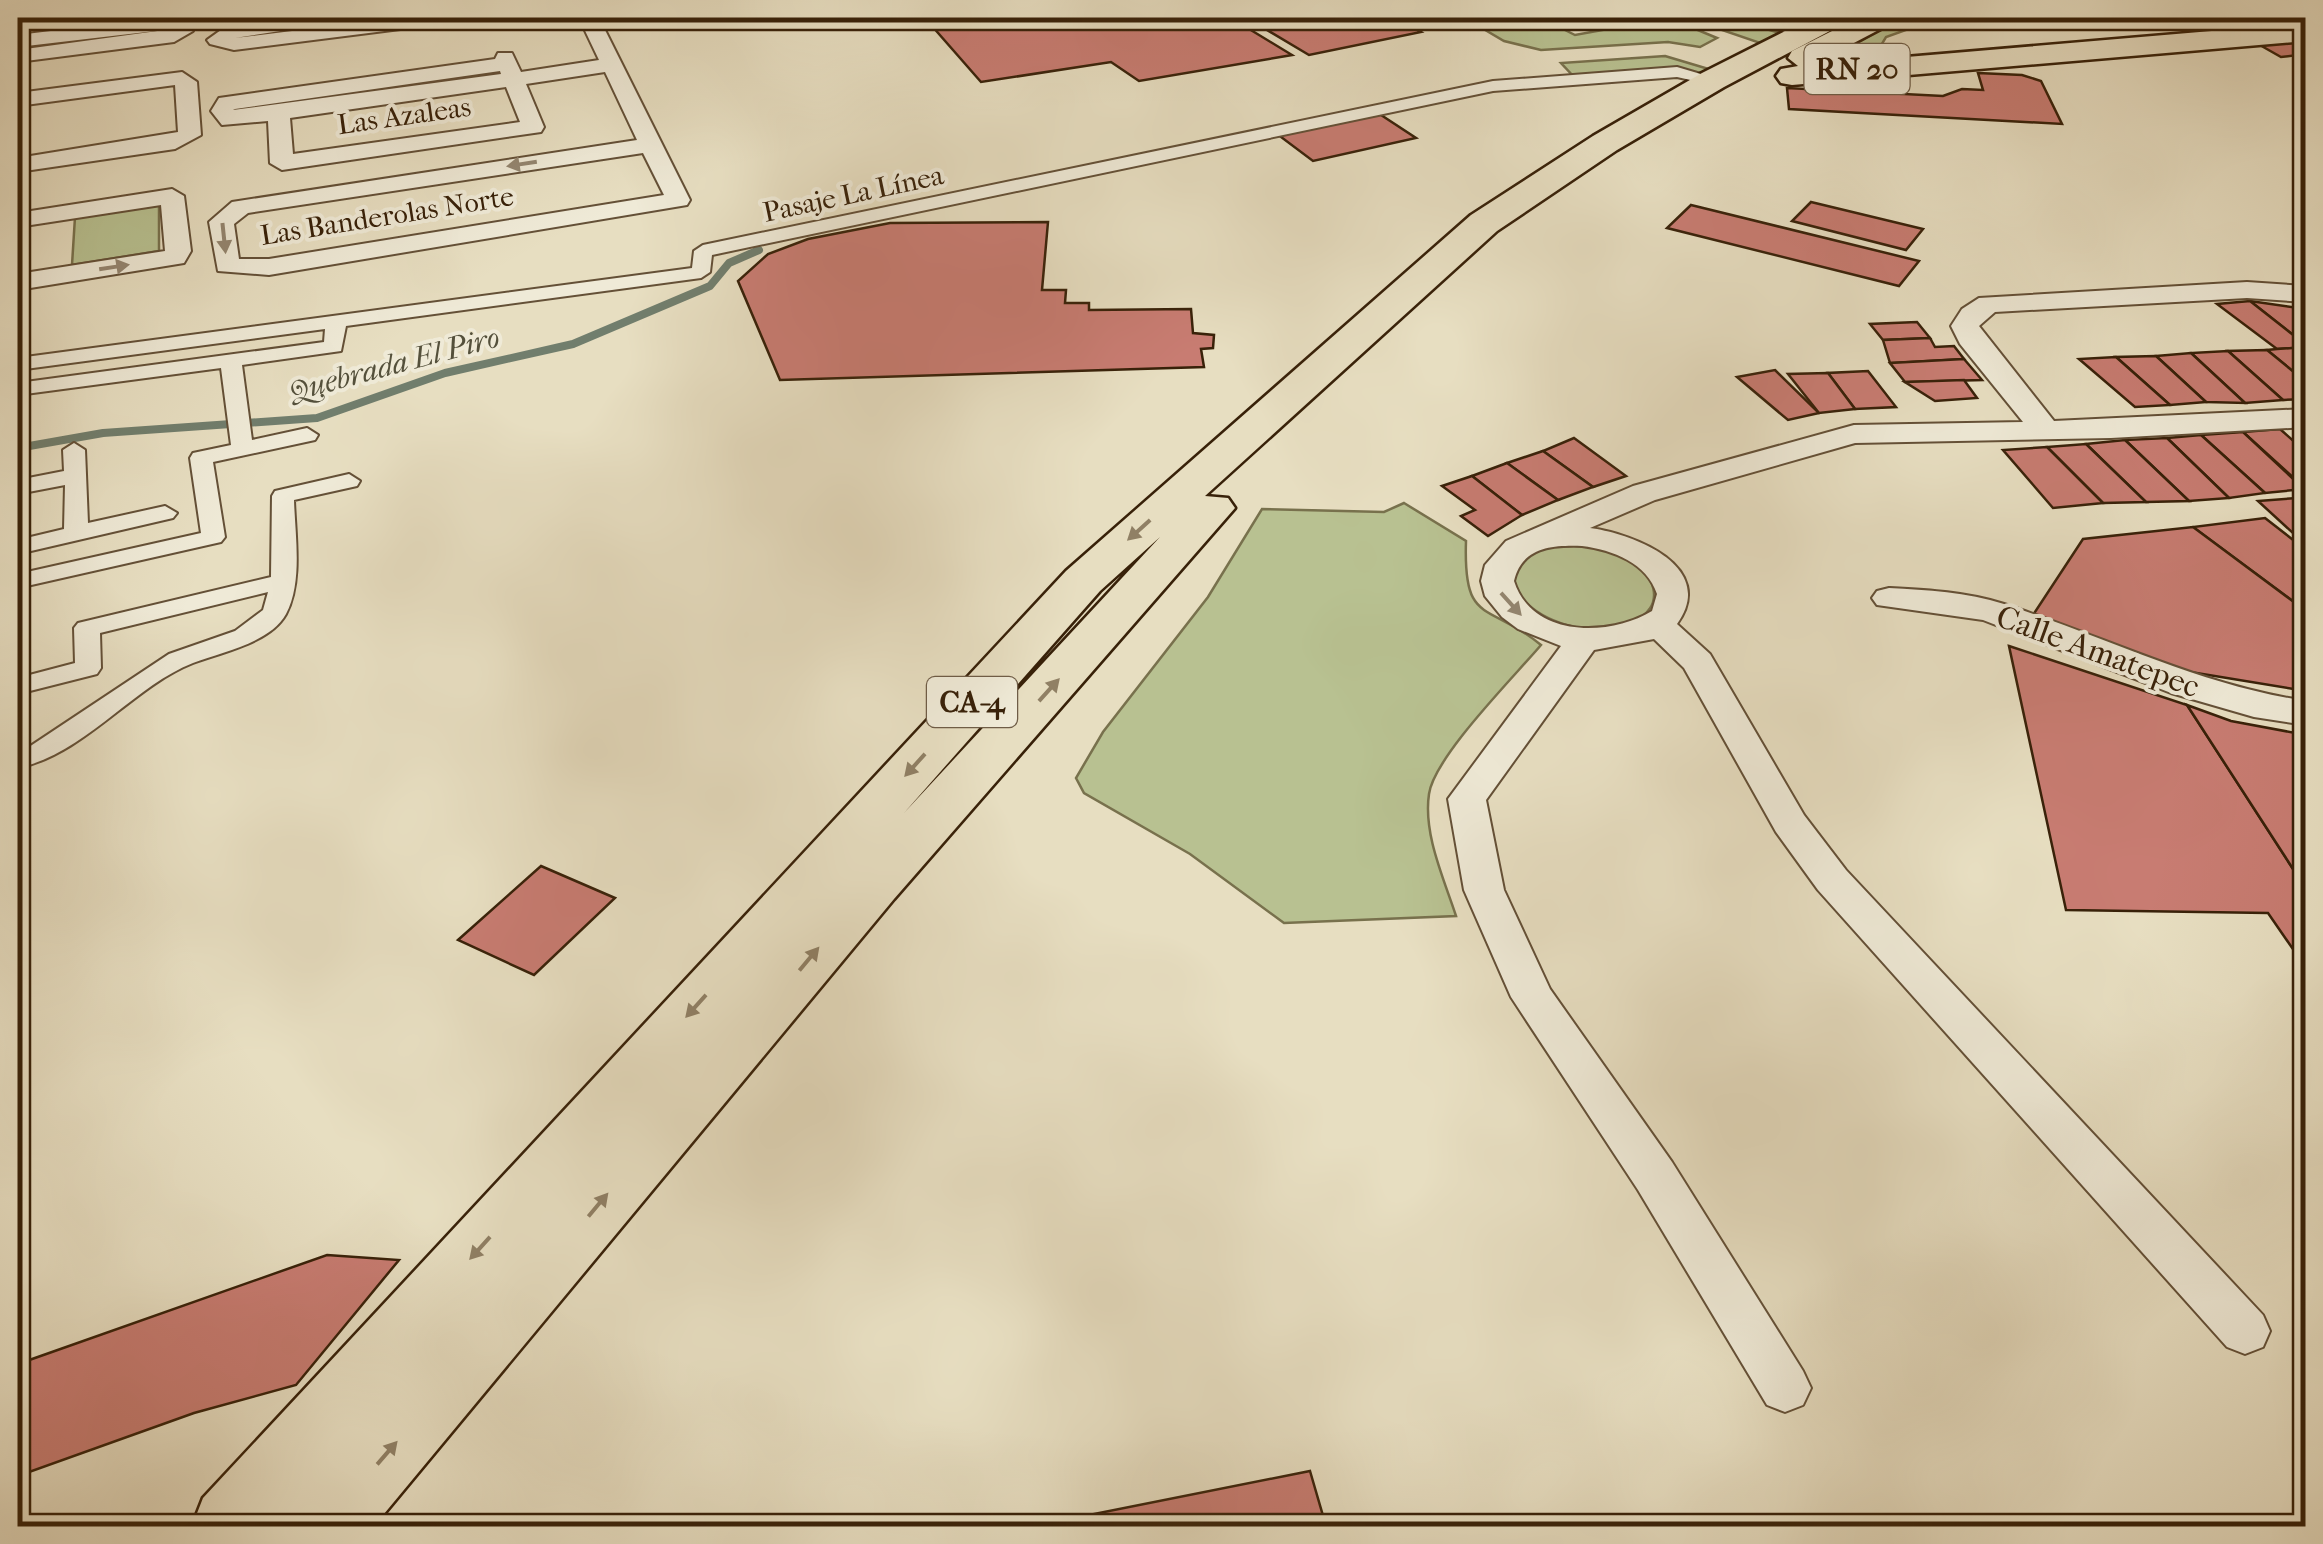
<svg xmlns="http://www.w3.org/2000/svg" width="2323" height="1544" viewBox="0 0 2323 1544" font-family="'IM FELL French Canon',serif">
	<style>
		.green { fill: #b8c191; stroke: #78714d; stroke-width: 2.5 }
		.lines { fill: none; stroke-linecap: round; stroke-linejoin: round }
		.stream-far1 { stroke: #717e6d; stroke-width: 6 }
		.stream { stroke: #717e6d; stroke-width: 8 }
		.building { fill: #c87c72; stroke: #382109; stroke-width: 2.5 }
		.pedestrian-casing { stroke: #645037; stroke-width: 4 }
		.minor-casing { stroke: #645037; stroke-width: 4 }
		.trunk-casing { stroke: #382109; stroke-width: 5 }
		.pedestrian { fill: #efead7; fill-rule: evenodd }
		.minor { fill: #efead7; fill-rule: evenodd }
		.trunk { fill: #e7dec1; fill-rule: evenodd }
		.oneway { fill: #948670 }
		.oneway2 { fill: #908065 }
		.labels { text-anchor: middle; stroke-width: 8; stroke-linejoin: round; paint-order: stroke }
		.far-street-label { font-size: 28px; fill: #382109; stroke: #efead7 }
		.shield { fill: #efead7; stroke: #6f5d47; stroke-width: 2.5 }
		.shield-label { font-size: 30px; font-weight: bold; fill: #382109 }
		.far-water-label { font-size: 30px; font-style: italic; fill: #54503b; stroke: #efead7 }
		.street-label { font-size: 32px; fill: #382109; stroke: #efead7 }
	</style>
	<rect width="100%" height="100%" fill="#e7dec1"/>
	<filter id="stains"><feTurbulence type="fractalNoise" baseFrequency=".002" numOctaves="4"/><feColorMatrix values="0 0 0 0 .2 0 0 0 0 .09 0 0 0 0 .02 0 0 0 .5 -.17"/></filter>
	<radialGradient id="worn" r=".72"><stop offset=".6" stop-color="#630" stop-opacity="0"/><stop offset="1" stop-color="#630" stop-opacity=".3"/></radialGradient>
	<g class="green">
		<polygon points="1465,18 1541,18 1575,35 1669,18 1717,38 1700,47 1668,42 1541,50 1504,41"/>
		<polygon points="1687,18 1728,18 1780,33 1760,43"/>
		<polygon points="1898,20 1906,30 1886,37 1880,47 1901,61 1831,64 1850,47"/>
		<polygon points="1665,56 1712,70 1699,76 1576,79 1561,63"/>
		<polygon points="159,204 159,251 72,265 75,217"/>
		<path d="M1404 503 1466 541C1463 627 1488 601 1541 645 1514 677 1434 757 1429 794 1423 834 1444 879 1456 916L1284 923 1190 854 1084 793 1076 778 1103 732 1208 597 1262 509 1384 512Z"/>
		<path d="M1574 544C1590 546 1605 548 1620 554 1654 568 1672 608 1628 624 1547 653 1445 554 1574 544Z"/>
	</g>
	<g class="lines">
		<polyline class="stream-far1" points="755,252 759,250"/>
		<polyline class="stream" points="18,448 103,433 317,418 445,373 573,344 710,286 729,263 759,250"/>
	</g>
	<g class="building">
		<polygon points="925,18 1231,18 1292,55 1139,81 1111,62 981,82"/>
		<polygon points="1247,18 1396,18 1421,32 1309,55"/>
		<polygon points="1951,18 2008,18 2013,19 1978,26"/>
		<polygon points="2026,18 2167,18 2040,28"/>
		<polygon points="2306,40 2306,54 2281,57 2258,44"/>
		<polygon points="1978,73 2022,75 2041,81 2062,124 1789,109 1787,88 1943,96 1962,89 1983,90"/>
		<polygon points="1378,113 1416,138 1313,161 1277,134"/>
		<polygon points="1811,202 1923,229 1906,250 1792,221"/>
		<polygon points="1691,205 1919,261 1899,286 1667,228"/>
		<polygon points="1048,222 1042,290 1066,290 1065,303 1089,303 1089,310 1191,309 1193,333 1214,335 1213,348 1201,349 1204,367 780,380 738,281 768,254 808,239 890,223"/>
		<polygon points="2250,301 2306,309 2306,345"/>
		<polygon points="2250,301 2306,345 2306,347 2277,349 2217,304"/>
		<polygon points="1917,322 1930,338 1883,340 1870,324"/>
		<polygon points="1930,338 1935,347 1954,346 1964,359 1890,363 1883,340"/>
		<polygon points="2306,347 2306,382 2267,350 2277,349"/>
		<polygon points="2267,350 2306,382 2306,399 2283,400 2228,351"/>
		<polygon points="2228,351 2283,400 2245,403 2191,353"/>
		<polygon points="2191,353 2245,403 2206,402 2156,356"/>
		<polygon points="2156,356 2206,402 2170,405 2116,357"/>
		<polygon points="2116,357 2170,405 2135,407 2079,359"/>
		<polygon points="1964,359 1982,380 1905,382 1890,363"/>
		<polygon points="1775,370 1819,413 1788,420 1737,377"/>
		<polygon points="1868,371 1896,407 1855,409 1828,373"/>
		<polygon points="1828,373 1855,409 1819,413 1788,374"/>
		<polygon points="1964,380 1977,398 1935,401 1905,382"/>
		<polygon points="2280,429 2306,452 2306,489 2243,432"/>
		<polygon points="2243,432 2304,489 2265,493 2201,435"/>
		<polygon points="2201,435 2265,493 2229,498 2167,438"/>
		<polygon points="1574,438 1626,476 1593,487 1543,451"/>
		<polygon points="2167,438 2229,498 2189,501 2125,440"/>
		<polygon points="2125,440 2189,501 2146,502 2086,444"/>
		<polygon points="2086,444 2146,502 2103,503 2047,447"/>
		<polygon points="2047,447 2103,503 2053,508 2003,450"/>
		<polygon points="1543,451 1593,487 1558,500 1507,463"/>
		<polygon points="1507,463 1558,500 1522,515 1472,476"/>
		<polygon points="1472,476 1522,515 1488,536 1461,516 1475,510 1442,486"/>
		<polygon points="2297,498 2306,507 2306,545 2258,501"/>
		<polygon points="2265,518 2306,550 2306,611 2193,527"/>
		<polygon points="2193,527 2306,611 2306,691 2160,667 2031,618 2083,539"/>
		<polygon points="2009,646 2187,705 2306,889 2306,968 2268,913 2066,910"/>
		<polygon points="2187,705 2231,721 2306,735 2306,889"/>
		<polygon points="541,866 615,898 534,975 458,940"/>
		<polygon points="327,1255 399,1260 296,1385 194,1413 18,1476 18,1364"/>
		<polygon points="1310,1471 1326,1526 1034,1526"/>
	</g>
	<g class="lines">
		<defs>
			<g id="pedestrian">
				<polygon points="1677,67 1721,80 1713,85 1677,77 1493,91 712,255 710,272 701,278 346,326 341,351 242,365 252,440 307,428 318,435 315,440 213,462 225,537 221,542 18,588 18,574 201,533 190,458 193,453 231,445 221,368 18,395 18,383 324,342 325,329 18,370 18,358 692,268 694,251 703,245 1493,81"/>
				<polygon points="74,443 85,450 88,523 165,506 177,513 173,518 18,554 18,540 64,529 65,485 18,494 18,480 64,471 63,450"/>
				<path d="M349 474 360 481 357 486 294 500C295 535 303 582 286 614 270 643 222 652 193 663 132 687 86 753 18 768V750L29 747 169 654 235 631 263 610 268 592 100 633 101 668 97 674 18 694V678L75 663 74 628 78 623 271 577 272 496 275 491Z"/>
			</g>
			<g id="minor">
				<polygon points="157,18 190,20 193,31 174,42 18,62 18,50 172,29 18,47 18,35"/>
				<polygon points="280,18 336,18 326,24 235,38 396,18 450,18 440,24 234,50 210,44 207,40 228,25"/>
				<path d="M579 18H599L690 200 687 205 269 275 218 271 209 222 232 202 637 140 605 72 526 84 544 127 541 132 282 170 270 163 268 121 222 125 211 111 219 98 495 59 498 53H512L521 72 599 60ZM500 71 501 74 233 110 235 109ZM506 87 520 122 293 154 290 118ZM643 153 664 195 269 259H239L234 224 248 213Z"/>
				<polygon points="1747,18 1778,18 1811,27 1814,31 1804,37 1750,22"/>
				<polygon points="182,72 197,82 201,135 175,149 18,172 18,158 178,132 175,85 18,106 18,93"/>
				<polygon points="172,189 184,196 191,251 184,263 18,290 18,274 165,251 161,205 18,227 18,213"/>
				<path d="M2247 282 2306 286V302L2247 298 1995 312 1979 326 2054 421 2306 409V427L2111 438 1855 443 1655 500 1590 528C1635 534 1718 567 1677 624L1710 654 1804 815 1846 870 2263 1315 2270 1331 2263 1347 2245 1354 2227 1347 1818 890 1776 832 1684 668 1654 639 1594 650 1486 800 1504 890 1550 989 1672 1162 1803 1371 1811 1388 1803 1405 1785 1412 1767 1405 1638 1190 1511 997 1464 890 1448 799 1561 646 1518 629 1502 617 1485 596 1481 581 1485 565 1506 541 1633 486 1854 425 2023 422 1960 344 1951 326 1962 309 1979 298ZM1582 546C1613 550 1647 563 1657 594L1652 611C1609 637 1532 638 1514 581 1522 547 1552 545 1582 546Z"/>
				<path d="M1889 588C1927 590 1967 592 2004 604 2106 637 2199 685 2306 701V725L2254 717 2171 693 1983 620 1877 605 1872 598 1877 591Z"/>
			</g>
			<g id="trunk">
				<path d="M1811 18H1848L1843 24 1724 87 1617 150 1497 231 1205 496 1228 498 1235 508 894 899 374 1526H192L203 1498 1066 571 1471 215 1593 136 1702 73ZM1160 537 904 813 1100 591Z"/>
				<polygon points="1858,18 1895,18 1890,24 1812,65 2306,23 2306,41 1792,85 1781,83 1776,76 1781,69 1798,66 1788,58 1792,51"/>
			</g>
		</defs>
		<use href="#pedestrian" class="pedestrian-casing"/>
		<use href="#minor" class="minor-casing"/>
		<use href="#trunk" class="trunk-casing"/>
		<use href="#pedestrian" class="pedestrian"/>
		<use href="#minor" class="minor"/>
		<use href="#trunk" class="trunk"/>
	</g>
	<defs><path id="oneway-solid" d="M-6-.8H1V-3.2L6.5 0L1 3.2V.8H-6Z" transform="scale(2.5)"/></defs>
	<g class="oneway">
		<use href="#oneway-solid" transform="translate(522 164) rotate(171)"/>
		<use href="#oneway-solid" transform="translate(224 238) rotate(84)"/>
		<use href="#oneway-solid" transform="translate(114 267) rotate(-9)"/>
		<use href="#oneway-solid" transform="translate(1511 604) rotate(48)"/>
	</g>
	<g class="oneway2">
		<use href="#oneway-solid" transform="translate(1139 530) rotate(138)"/>
		<use href="#oneway-solid" transform="translate(1049 690) rotate(-48)"/>
		<use href="#oneway-solid" transform="translate(915 765) rotate(132)"/>
		<use href="#oneway-solid" transform="translate(809 959) rotate(-50)"/>
		<use href="#oneway-solid" transform="translate(696 1006) rotate(132)"/>
		<use href="#oneway-solid" transform="translate(598 1205) rotate(-50)"/>
		<use href="#oneway-solid" transform="translate(480 1248) rotate(132)"/>
		<use href="#oneway-solid" transform="translate(387 1453) rotate(-49)"/>
	</g>
	<g class="labels">
		<g class="far-street-label">
			<text transform="translate(404 115) rotate(-8)" y="10">Las Azaleas</text>
			<text transform="translate(853 193) rotate(-12)" y="10">Pasaje La Línea</text>
			<text transform="translate(387 215) rotate(-9)" y="10">Las Banderolas Norte</text>
		</g>
		<g class="shield">
			<rect x="1804.5" y="44" width="105" height="50" rx="8"/>
			<rect x="927" y="677" width="90" height="50" rx="8"/>
		</g>
		<g class="shield-label">
			<text x="1857" y="79">RN 20</text>
			<text x="972" y="712">CA-4</text>
		</g>
		<g class="far-water-label">
			<text transform="translate(394 364) rotate(-15)" y="10">Quebrada El Piro</text>
		</g>
		<g class="street-label">
			<text transform="translate(2098 651) rotate(20)" y="11">Calle Amatepec</text>
		</g>
	</g>
	<rect width="2323" height="1544" fill="none" stroke="#e7dec1" stroke-width="60"/>
	<rect x="20" y="20" width="2283" height="1504" fill="none" stroke="#382109" stroke-width="5"/>
	<rect x="30" y="30" width="2263" height="1484" fill="none" stroke="#382109" stroke-width="2.5"/>
	<rect width="100%" height="100%" filter="url(#stains)"/>
	<rect width="100%" height="100%" fill="url(#worn)"/>
</svg>
